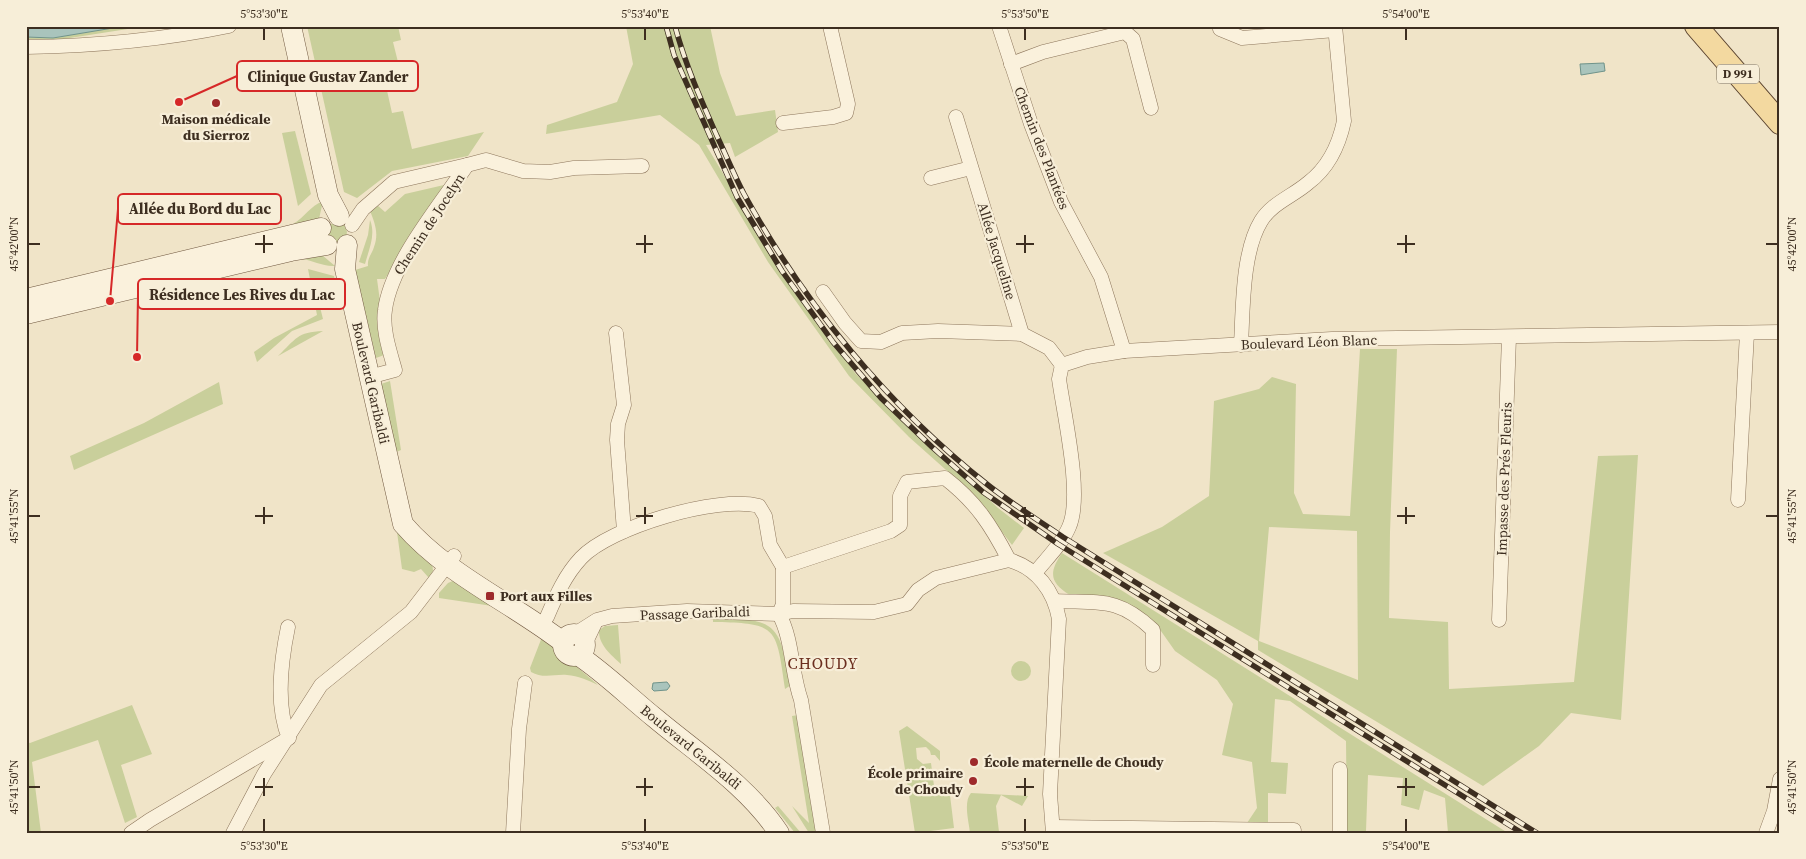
<svg xmlns="http://www.w3.org/2000/svg" width="1806" height="859" viewBox="0 0 1806 859" font-family="'Source Serif 4',serif">
	<style>
		.green { fill: #c9cf9b; fill-rule: evenodd }
		.water { fill: #a9c4bc; stroke: #6f938a }
		.lines { fill: none; stroke-linecap: round; stroke-linejoin: round }
		.street-casing { stroke: #8d765c; stroke-width: 15 }
		.secondary-casing { stroke: #6f573f; stroke-width: 21 }
		.primary-casing { stroke: #5b4430; stroke-width: 24 }
		.street { stroke: #faf1dc; stroke-width: 14 }
		.secondary { stroke: #faf1dc; stroke-width: 20 }
		.primary { stroke: #f3d9a0; stroke-width: 22 }
		.rail-casing { stroke: #3d2e20; stroke-width: 5.5 }
		.rail { stroke: #f7eed8; stroke-width: 4; stroke-dasharray: 11; stroke-linecap: butt }
		.ticks { fill: none; stroke: #3d2e20; stroke-width: 2 }
		.poi-dot { fill: #9e2a2b; stroke: #f7eed8; stroke-width: 2 }
		.labels { text-anchor: middle; stroke-width: 4.5; stroke-linejoin: round; paint-order: stroke }
		.shield { fill: #f7eed8; stroke: #756857; stroke-width: 1 }
		.shield-label { font-size: 12px; font-weight: bold; fill: #3d2e20 }
		.poi-label { font-size: 14px; font-weight: bold; fill: #3d2e20; stroke: #f7eed8; text-anchor: start }
		.street-label { font-size: 14px; fill: #3d2e20; stroke: #f7eed8 }
		.quarter-label { font-size: 16px; letter-spacing: 1px; fill: #6b2e1e; stroke: #f7eed8 }
		.leader { fill: none; stroke: #d62828; stroke-width: 2 }
		.callout-dot { fill: #d62828; stroke: #f7eed8; stroke-width: 2 }
		.callout { fill: #f7eed8; stroke: #d62828; stroke-width: 2 }
		.callout-label { font-size: 15px; text-anchor: middle; font-weight: bold; fill: #3d2e20 }
		.neatline { fill: none; stroke: #3d2e20; stroke-width: 2 }
		.ticks-label { font-size: 12px; text-anchor: middle; fill: #3d2e20 }
	</style>
	<rect width="100%" height="100%" fill="#f0e4c8"/>
	<g class="green">
		<polygon points="125,26 147,26 57,40 26,39 26,37 53,38"/>
		<polygon points="307,26 398,26 401,40 393,42 403,82 386,86 392,113 403,111 412,149 484,132 468,156 392,171 357,198 344,192"/>
		<polygon points="626,26 710,26 720,73 736,116 775,110 778,132 735,157 730,143 706,145 760,235 855,373 998,508 1024,528 1012,545 973,494 909,437 849,376 768,262 699,145 660,115 546,134 547,125 617,102 633,64"/>
		<polygon points="295,131 311,194 298,206 282,133"/>
		<path d="M444 185 385 279H377L387 354 376 358 355 270 368 266C367 258 372 254 374 247 379 234 375 223 370 211L377 205 385 212 405 194Z"/>
		<path d="M323 201 319 219 293 224C305 217 310 206 323 201Z"/>
		<path d="M370 220C376 235 369 249 365 264L359 262 368 235Z"/>
		<circle cx="337" cy="232" r="10"/>
		<path d="M322 255 335 266C323 267 313 260 301 259Z"/>
		<polygon points="308,269 334,276 337,291 319,303 323,319 292,331 257,362 254,352 274,338 317,315"/>
		<path d="M323 331 278 356C296 339 297 332 323 331Z"/>
		<path d="M1360 349H1397L1390 532 1389 618 1448 622 1449 689 1574 682 1598 456 1638 455 1621 720 1571 713 1539 746 1483 786 1258 650V641L1103 553 1162 527 1209 496 1214 401 1259 389 1272 377 1296 384 1294 493 1303 514 1350 516ZM1269 527 1357 531 1358 680 1259 641Z"/>
		<polygon points="390,381 401,450 394,453 381,384"/>
		<polygon points="219,382 223,404 74,470 70,456 144,423"/>
		<polygon points="395,517 432,561 433,571 429,578 421,569 414,572 402,569"/>
		<path d="M1062 553 1508 833H1448L1445 798 1424 790 1419 810 1401 805 1403 778 1368 775 1366 831 1347 832 1346 741 1290 701 1275 699 1271 762 1288 763 1286 794 1268 793V823H1247L1257 808 1252 762 1222 755 1233 704 1217 680 1175 651 1156 624 1070 595C1049 582 1049 572 1062 553Z"/>
		<polygon points="455,580 499,607 439,598 439,593 448,583"/>
		<path d="M713 618C777 619 779 623 791 685L785 689C776 627 778 623 713 622Z"/>
		<path d="M618 625 621 664C611 655 598 644 599 630L605 626Z"/>
		<path d="M542 637 598 685C588 680 578 676 567 675 554 674 543 679 531 672L530 668Z"/>
		<circle cx="1021" cy="671" r="10"/>
		<polygon points="132,705 152,754 121,765 137,817 125,823 98,740 32,762 41,833 26,833 26,742 30,743"/>
		<polygon points="798,715 818,833 809,833 792,806 809,823 792,716"/>
		<polygon points="907,726 940,751 940,761 935,755 931,755 930,751 926,747 916,748 917,759 923,764 931,763 934,786 949,787 954,828 915,833 899,731"/>
		<path d="M971 793 1028 796 1022 806 1001 795 996 806 999 832 970 833C969 822 963 802 971 793Z"/>
		<polygon points="778,806 801,833 795,833 775,808"/>
	</g>
	<g class="water">
		<polygon points="26,26 125,26 53,38 26,37"/>
		<polygon points="1604,63 1605,71 1581,75 1580,64"/>
		<polygon points="667,682 670,686 667,690 654,691 652,689 653,683"/>
	</g>
	<g class="lines">
		<defs>
			<g id="street">
				<polyline points="999,26 1031,124 1061,202 1101,277 1124,351"/>
				<polyline points="1220,29 1242,38 1335,30"/>
				<path d="M26 47C94 46 162 40 229 26"/>
				<polyline points="1011,64 1043,52 1125,32 1133,39 1151,108"/>
				<polyline points="956,117 1022,334"/>
				<polyline points="783,123 833,117 846,113 848,104 830,26"/>
				<polyline points="467,165 486,160 523,171 550,172 574,168 642,166"/>
				<polyline points="931,178 971,168"/>
				<path d="M352 225 363 209 394 182 467 165C440 205 391 263 385 310 382 329 390 352 395 370L369 377"/>
				<polyline points="823,292 845,323 861,341 881,342 902,333 938,331 1022,334 1049,348 1062,365"/>
				<polyline points="616,333 624,405 618,424 617,440 624,531"/>
				<path d="M1241 345C1243 309 1242 252 1261 221 1272 203 1293 196 1308 183 1328 168 1339 145 1344 121L1335 26"/>
				<polyline points="1738,500 1747,333"/>
				<path d="M1009 560C1037 568 1054 591 1059 619L1050 794 1053 833"/>
				<path d="M783 567 891 531 900 525V496L907 482 945 478C976 502 991 525 1009 560"/>
				<path d="M1035 573C1046 559 1062 544 1069 527 1083 496 1064 415 1059 379L1062 365 1087 357 1124 351 1332 339 1780 332"/>
				<path d="M1055 601C1101 603 1118 597 1153 630V665"/>
				<path d="M779 614C793 640 791 672 801 700L823 833"/>
				<polyline points="779,614 783,604 783,567"/>
				<path d="M547 617C556 596 565 575 581 558 610 527 718 495 759 506L765 516 770 545 783 567"/>
				<polyline points="1499,620 1509,337"/>
				<polyline points="575,634 597,620 612,616 687,611 779,614 793,611 874,612 907,604 918,590 936,578 1009,560"/>
				<polyline points="585,644 596,621"/>
				<polyline points="1053,827 1294,830"/>
				<path d="M131 833 150 820 289 738C275 705 281 661 288 627"/>
				<polyline points="233,833 264,774 321,685 411,612 454,556"/>
				<polyline points="513,833 519,729 525,683"/>
				<polyline points="1340,833 1340,769"/>
				<polyline points="1766,833 1774,811 1780,779"/>
			</g>
			<g id="secondary">
				<polyline points="291,26 328,195 339,216"/>
				<path d="M347 245 345 269 403 524C447 575 511 602 564 643"/>
				<polyline points="26,299 321,228"/>
				<polyline points="26,314 291,251 327,245"/>
				<circle cx="574" cy="645" r="11"/>
				<path d="M578 655C606 674 629 697 655 718 698 754 748 786 779 833"/>
			</g>
			<polyline id="primary" points="1696,26 1780,123"/>
		</defs>
		<use href="#street" class="street-casing"/>
		<use href="#secondary" class="secondary-casing"/>
		<use href="#primary" class="primary-casing"/>
		<use href="#street" class="street"/>
		<use href="#secondary" class="secondary"/>
		<use href="#primary" class="primary"/>
		<defs>
			<g id="rail">
				<polyline points="666,26 674,55 737,197 782,271 833,342 881,398 932,447 983,492 1058,544 1522,833"/>
				<path d="M675 26C685 64 701 100 717 136 726 155 734 175 744 194 805 305 888 406 988 485 1012 504 1038 520 1063 537L1537 833"/>
			</g>
		</defs>
		<use href="#rail" class="rail-casing"/>
		<use href="#rail" class="rail"/>
	</g>
	<path class="ticks" d="M264 28V40M645 28V40M1025 28V40M1406 28V40M264 235V253M645 235V253M1025 235V253M1406 235V253M28 244H40M255 244H273M636 244H653M1016 244H1034M1397 244H1415M1766 244H1778M264 507V524M645 507V524M1025 507V524M1406 507V524M28 516H40M255 516H273M636 516H653M1016 516H1034M1397 516H1415M1766 516H1778M264 778V796M645 778V796M1025 778V796M1406 778V796M28 787H40M255 787H273M636 787H653M1016 787H1034M1397 787H1415M1766 787H1778M264 819V832M645 819V832M1025 819V832M1406 819V832"/>
	<g class="poi-dot">
		<circle cx="216" cy="103" r="5"/>
		<rect x="485" y="591" width="10" height="10" rx="2.5"/>
		<circle cx="974" cy="762" r="5"/>
		<circle cx="973" cy="781" r="5"/>
	</g>
	<g class="labels">
		<rect class="shield" x="1717" y="64.5" width="42" height="19" rx="4"/>
		<g class="shield-label">
			<text x="1738" y="78">D 991</text>
		</g>
		<g class="poi-label">
			<text x="216" y="124" text-anchor="middle">Maison médicale<tspan x="216" dy="16">du Sierroz</tspan></text>
			<text x="500" y="601">Port aux Filles</text>
			<text x="984" y="767">École maternelle de Choudy</text>
			<text x="963" y="778" text-anchor="end">École primaire<tspan x="963" dy="16">de Choudy</tspan></text>
		</g>
		<g class="street-label">
			<text transform="translate(1042 148) rotate(69)" y="5">Chemin des Plantées</text>
			<text transform="translate(429 224) rotate(-57)" y="5">Chemin de Jocelyn</text>
			<text transform="translate(997 251) rotate(73)" y="5">Allée Jacqueline</text>
			<text transform="translate(1309 342) rotate(-2)" y="5">Boulevard Léon Blanc</text>
			<text transform="translate(371 383) rotate(77)" y="5">Boulevard Garibaldi</text>
			<text transform="translate(1504 479) rotate(-88)" y="5">Impasse des Prés Fleuris</text>
			<text transform="translate(695 613) rotate(-2)" y="5">Passage Garibaldi</text>
			<text transform="translate(691 747) rotate(39)" y="5">Boulevard Garibaldi</text>
		</g>
		<g class="quarter-label">
			<text x="823" y="669">CHOUDY</text>
		</g>
	</g>
	<path class="leader" d="M179 102L237 76M110 301L118 209M137 357L138 294"/>
	<g class="callout-dot">
		<circle cx="179" cy="102" r="5"/>
		<circle cx="110" cy="301" r="5"/>
		<circle cx="137" cy="357" r="5"/>
	</g>
	<g class="callout">
		<rect x="237" y="61" width="181" height="30" rx="5"/>
		<rect x="118" y="194" width="163" height="30" rx="5"/>
		<rect x="138" y="279" width="207" height="30" rx="5"/>
	</g>
	<g class="callout-label">
		<text x="328" y="82">Clinique Gustav Zander</text>
		<text x="200" y="214">Allée du Bord du Lac</text>
		<text x="242" y="300">Résidence Les Rives du Lac</text>
	</g>
	<rect width="1806" height="859" fill="none" stroke="#f7eed8" stroke-width="55"/>
	<rect x="28" y="28" width="1750" height="804" class="neatline"/>
	<g class="ticks-label">
		<text x="264" y="18">5°53'30"E</text>
		<text x="645" y="18">5°53'40"E</text>
		<text x="1025" y="18">5°53'50"E</text>
		<text x="1406" y="18">5°54'00"E</text>
		<text transform="translate(14 244) rotate(-90)" y="4">45°42'00"N</text>
		<text transform="translate(1792 244) rotate(-90)" y="4">45°42'00"N</text>
		<text transform="translate(14 516) rotate(-90)" y="4">45°41'55"N</text>
		<text transform="translate(1792 516) rotate(-90)" y="4">45°41'55"N</text>
		<text transform="translate(14 787) rotate(-90)" y="4">45°41'50"N</text>
		<text transform="translate(1792 787) rotate(-90)" y="4">45°41'50"N</text>
		<text x="264" y="850">5°53'30"E</text>
		<text x="645" y="850">5°53'40"E</text>
		<text x="1025" y="850">5°53'50"E</text>
		<text x="1406" y="850">5°54'00"E</text>
	</g>
</svg>
